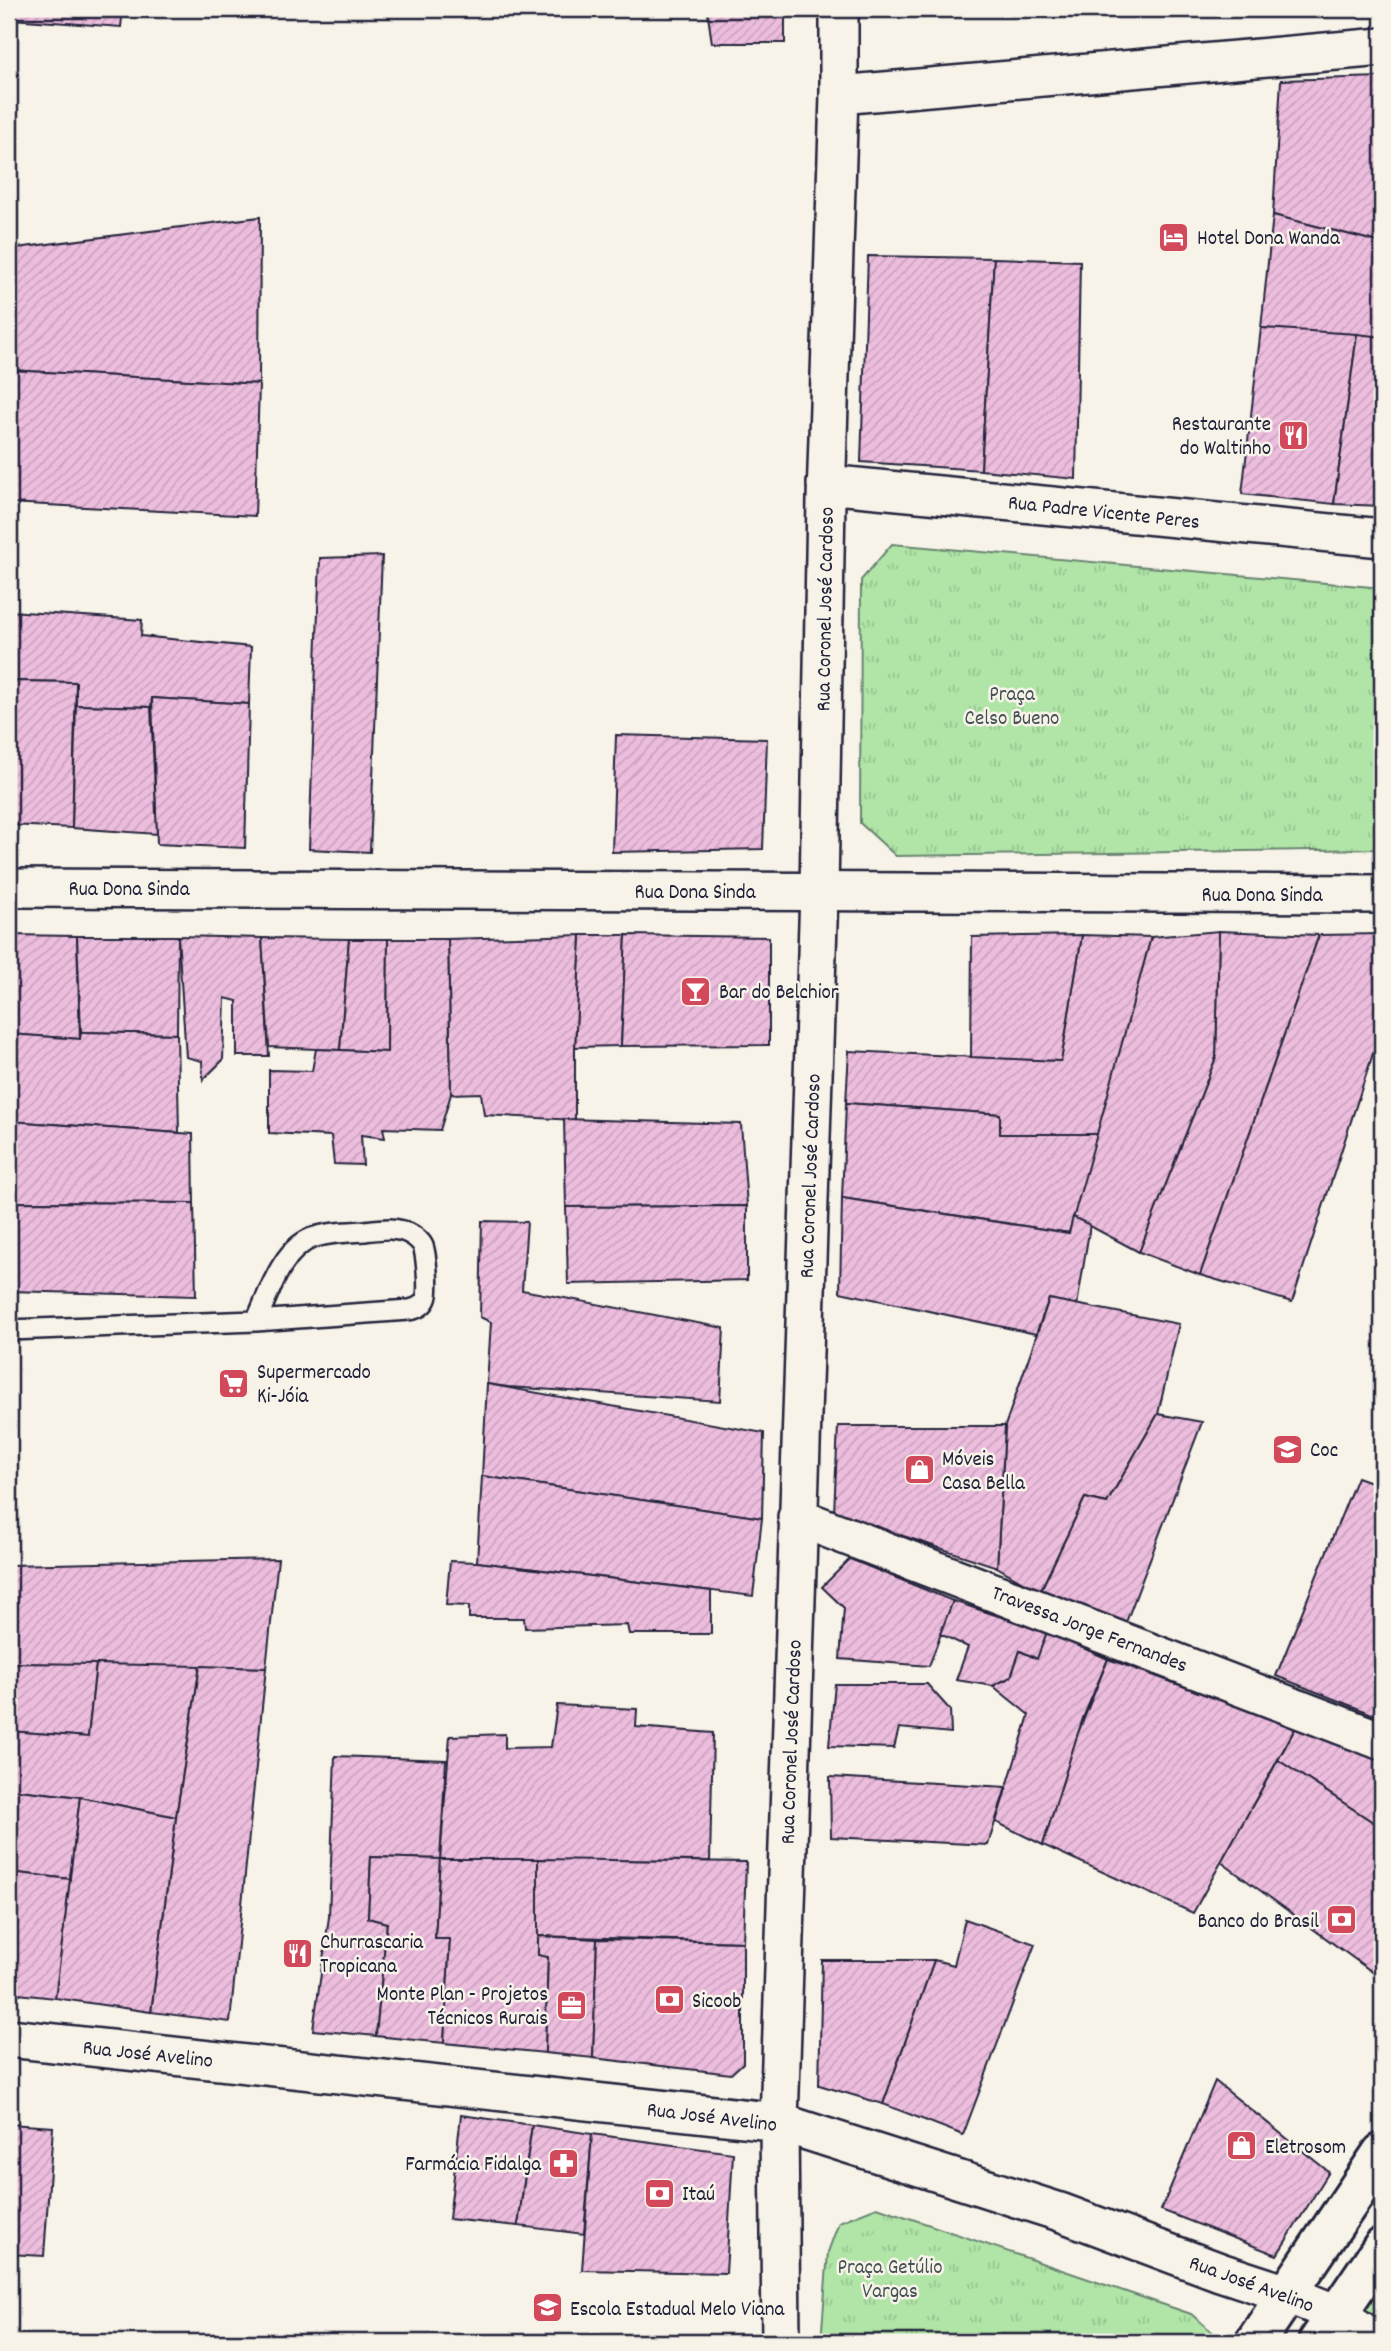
<svg xmlns="http://www.w3.org/2000/svg" width="1391" height="2351" viewBox="0 0 1391 2351" font-family="Dekko,sans-serif">
	<style>
		.park { fill: url(#park-tufts); stroke: #698471; stroke-width: 2 }
		.building { fill: url(#building-hatch); stroke: #22223b; stroke-width: 2 }
		.lines { fill: none; stroke-linecap: round; stroke-linejoin: round }
		.lane-casing { stroke: #22223b; stroke-width: 24 }
		.street-casing { stroke: #22223b; stroke-width: 42 }
		.secondary-casing { stroke: #22223b; stroke-width: 44 }
		.lane { stroke: #f7f3e8; stroke-width: 19 }
		.street { stroke: #f7f3e8; stroke-width: 37 }
		.secondary { stroke: #f7f3e8; stroke-width: 38 }
		.labels { text-anchor: middle; stroke-width: 5; stroke-linejoin: round; paint-order: stroke }
		.poi-label { font-size: 21px; fill: #22223b; stroke: #f7f3e8; text-anchor: start }
		.street-label { font-size: 21px; fill: #22223b; stroke: #f7f3e8 }
		.park-label { font-size: 21px; fill: #465356; stroke: #f7f3e8 }
	</style>
	<defs>
		<pattern id="park-tufts" width="24" height="20" patternUnits="userSpaceOnUse" patternTransform="scale(1.75)"><rect width="24" height="20" fill="#b0e5a7"/><path d="M3 7l-1-3M5 7V3M7 7l1-3M15 17l-1-3M17 17v-4M19 17l1-3" fill="none" stroke="#97c491"/></pattern>
		<pattern id="building-hatch" width="6" height="6" patternUnits="userSpaceOnUse" patternTransform="scale(1.75)"><rect width="6" height="6" fill="#edbdde"/><path d="M-1 1l2-2M0 6l6-6M5 7l2-2" fill="none" stroke="#cba2bf"/></pattern>
	</defs>
	<rect width="100%" height="100%" fill="#f7f3e8"/>
	<filter id="ink" filterUnits="userSpaceOnUse"><feTurbulence type="fractalNoise" baseFrequency=".0143" numOctaves="2"/><feDisplacementMap in="SourceGraphic" scale="14" xChannelSelector="R" yChannelSelector="G"/><feConvolveMatrix kernelMatrix="1 2 1 2 8 2 1 2 1" color-interpolation-filters="sRGB"/></filter>
	<g filter="url(#ink)">
		<g class="park">
			<polygon points="892,544 1382,588 1382,849 896,856 860,823 861,580"/>
			<polygon points="877,2207 1191,2314 1219,2338 1219,2342 821,2342 828,2252 839,2222"/>
			<polygon points="1382,2266 1382,2333 1351,2311"/>
		</g>
		<g class="building">
			<polygon points="13,9 123,9 121,27 12,19"/>
			<polygon points="707,9 785,9 785,43 712,43"/>
			<polygon points="1382,77 1382,243 1273,215 1281,80"/>
			<polygon points="1273,215 1382,243 1382,337 1261,328"/>
			<polygon points="260,217 259,384 9,370 9,249"/>
			<polygon points="868,256 994,258 981,470 861,462"/>
			<polygon points="994,258 1080,261 1076,479 981,470"/>
			<polygon points="1261,328 1357,334 1334,504 1242,494"/>
			<polygon points="1357,334 1382,337 1382,506 1334,504"/>
			<polygon points="9,370 259,384 255,516 9,503"/>
			<polygon points="382,556 370,852 309,849 320,558"/>
			<polygon points="9,611 142,620 141,636 251,647 249,704 152,698 151,707 76,705 76,682 9,681"/>
			<polygon points="9,681 76,682 72,828 9,825"/>
			<polygon points="152,698 249,704 245,848 157,844"/>
			<polygon points="76,705 151,707 157,834 72,828"/>
			<polygon points="616,735 767,739 763,849 612,852"/>
			<polygon points="1219,931 1319,935 1200,1275 1139,1252 1216,1057"/>
			<polygon points="1219,931 1216,1057 1139,1252 1073,1217 1151,937"/>
			<polygon points="1382,934 1382,1026 1292,1302 1200,1275 1319,935"/>
			<polygon points="9,935 77,936 80,1039 9,1034"/>
			<polygon points="581,935 626,935 621,1046 575,1047"/>
			<polygon points="581,935 575,1047 575,1120 484,1115 481,1093 451,1094 448,939"/>
			<polygon points="626,935 769,937 769,1045 621,1046"/>
			<polygon points="1082,935 1151,937 1097,1134 1000,1134 1000,1114 846,1103 849,1051 1061,1061"/>
			<polygon points="1082,935 1061,1061 971,1057 972,937"/>
			<polygon points="77,936 178,936 177,1034 81,1032"/>
			<polygon points="178,936 262,938 269,1056 237,1056 237,1001 225,998 223,1060 203,1080 202,1061 186,1057"/>
			<polygon points="262,938 349,939 340,1050 269,1047"/>
			<polygon points="349,939 388,939 387,1052 340,1050"/>
			<polygon points="388,939 448,939 451,1094 440,1130 383,1128 385,1138 361,1135 363,1165 334,1164 331,1136 269,1133 269,1070 312,1071 316,1049 387,1052"/>
			<polygon points="81,1032 177,1034 179,1133 9,1121 9,1034 80,1039"/>
			<polygon points="846,1103 1000,1114 1000,1134 1097,1134 1069,1233 842,1198"/>
			<polygon points="564,1119 741,1124 747,1206 566,1207"/>
			<polygon points="9,1121 193,1134 194,1203 9,1202"/>
			<polygon points="842,1198 1069,1233 1073,1217 1090,1225 1077,1306 1049,1299 1036,1334 840,1292"/>
			<polygon points="9,1202 194,1203 196,1296 9,1291"/>
			<polygon points="747,1206 747,1280 568,1284 566,1207"/>
			<polygon points="482,1221 527,1222 522,1290 724,1328 720,1401 508,1387 487,1384 491,1322 480,1317"/>
			<polygon points="1049,1299 1179,1324 1158,1414 1107,1503 1085,1498 1040,1592 997,1567 1005,1426"/>
			<polygon points="487,1384 764,1433 762,1518 482,1476"/>
			<polygon points="1158,1414 1202,1422 1125,1625 1040,1592 1085,1498 1107,1503"/>
			<polygon points="838,1426 1005,1426 997,1567 834,1513"/>
			<polygon points="482,1476 762,1518 753,1596 477,1562"/>
			<polygon points="1357,1477 1382,1486 1382,1704 1377,1716 1276,1676"/>
			<polygon points="278,1559 266,1668 9,1663 9,1565"/>
			<polygon points="850,1559 953,1601 929,1666 840,1659 844,1608 822,1587"/>
			<polygon points="450,1561 477,1562 711,1591 711,1634 629,1634 627,1625 525,1628 524,1618 469,1618 469,1606 446,1605"/>
			<polygon points="953,1601 1047,1632 1037,1659 1020,1651 1011,1677 993,1686 956,1680 968,1647 940,1634"/>
			<polygon points="1047,1632 1108,1659 1083,1718 1043,1845 996,1822 1029,1715 993,1686 1011,1677 1020,1651 1037,1659"/>
			<polygon points="1108,1659 1296,1727 1193,1913 1043,1845 1078,1733"/>
			<polygon points="9,1663 96,1664 88,1737 9,1731"/>
			<polygon points="96,1664 200,1666 176,1817 80,1797 9,1789 9,1731 88,1737"/>
			<polygon points="200,1666 266,1668 230,2022 151,2012 176,1817"/>
			<polygon points="835,1684 927,1684 950,1710 951,1733 899,1728 894,1748 829,1746"/>
			<polygon points="557,1705 637,1709 636,1727 713,1733 710,1861 440,1859 450,1736 505,1734 505,1748 551,1747"/>
			<polygon points="1296,1727 1382,1761 1382,1828 1278,1760"/>
			<polygon points="335,1756 446,1760 440,1859 371,1857 368,1918 387,1923 376,2036 313,2030 329,1917"/>
			<polygon points="1278,1760 1382,1828 1382,1979 1221,1862"/>
			<polygon points="830,1777 1006,1787 988,1845 831,1837"/>
			<polygon points="9,1789 80,1797 70,1879 9,1872"/>
			<polygon points="80,1797 176,1817 151,2012 55,1998"/>
			<polygon points="371,1857 440,1859 435,1939 450,1939 444,2043 376,2036 387,1923 368,1918"/>
			<polygon points="440,1859 538,1859 538,1955 548,1957 545,2053 444,2043 450,1939 435,1939"/>
			<polygon points="538,1859 746,1862 743,1942 538,1936"/>
			<polygon points="9,1872 70,1879 55,1998 9,1993"/>
			<polygon points="965,1919 1035,1944 963,2135 883,2104 934,1960 954,1965"/>
			<polygon points="538,1936 597,1939 593,2058 545,2053 548,1957 538,1955"/>
			<polygon points="597,1939 743,1942 743,2063 731,2074 593,2058"/>
			<polygon points="822,1960 934,1960 883,2104 819,2085"/>
			<polygon points="1215,2081 1329,2172 1277,2255 1161,2210"/>
			<polygon points="461,2115 532,2125 518,2226 449,2219"/>
			<polygon points="9,2124 53,2127 44,2256 9,2254"/>
			<polygon points="532,2125 592,2134 584,2234 518,2226"/>
			<polygon points="592,2134 733,2153 726,2273 582,2270"/>
		</g>
		<g class="lines">
			<defs>
				<path id="lane" d="M9 1330 256 1321 409 1310C415 1309 423 1306 426 1299 430 1292 426 1254 423 1246 421 1242 415 1237 412 1235 398 1226 380 1229 365 1231 348 1232 328 1232 312 1238 281 1250 269 1294 256 1321"/>
				<g id="street">
					<polyline points="839,95 1382,47"/>
					<polyline points="826,484 1382,538"/>
					<polyline points="9,888 1382,894"/>
					<polyline points="797,1517 1382,1741"/>
					<polyline points="9,2038 779,2122 1060,2212 1220,2272 1287,2294 1337,2314 1378,2342"/>
					<polyline points="781,2342 779,2122 819,892 826,499 839,95 839,9"/>
				</g>
				<g id="secondary">
					<polyline points="1255,2342 1382,2153"/>
					<polyline points="1318,2342 1382,2248"/>
				</g>
			</defs>
			<use href="#lane" class="lane-casing"/>
			<use href="#street" class="street-casing"/>
			<use href="#secondary" class="secondary-casing"/>
			<use href="#lane" class="lane"/>
			<use href="#street" class="street"/>
			<use href="#secondary" class="secondary"/>
		</g>
	</g>
	<defs>
		<symbol id="hotel-square" viewBox="-11 -11 22 22"><rect x="-9" y="-9" width="18" height="18" rx="4" fill="#d1495b" stroke="#f7f3e8"/><path d="M-6-4.5h1.5V1H6V5H4.5V3h-9V5H-6ZM-4 0a1.8 1.8 0 1 1 3.6 0ZM.5 0V-2.5h3Q6-2.5 6 0Z" fill="#fff"/></symbol>
		<symbol id="restaurant-square" viewBox="-11 -11 22 22"><rect x="-9" y="-9" width="18" height="18" rx="4" fill="#d1495b" stroke="#f7f3e8"/><path d="M-5-6h1v4h1v-4h1v4h1v-4h1v5L-1.5 .5V6h-2V.5L-5-1ZM5-6V6H3V1.5H1.5Q1.5-4 5-6Z" fill="#fff"/></symbol>
		<symbol id="bar-square" viewBox="-11 -11 22 22"><rect x="-9" y="-9" width="18" height="18" rx="4" fill="#d1495b" stroke="#f7f3e8"/><path d="M-6-5H6L.8 .8V4.5H3.5V6h-7V4.5H-.8V.8Z" fill="#fff"/></symbol>
		<symbol id="supermarket-square" viewBox="-11 -11 22 22"><rect x="-9" y="-9" width="18" height="18" rx="4" fill="#d1495b" stroke="#f7f3e8"/><path d="M-6-5.5h2.5l.6 2H6L4.5 2H-2.5L-4.4-4H-6ZM-1.5 3.2a1.3 1.3 0 1 0 .1 0ZM3 3.2a1.3 1.3 0 1 0 .1 0Z" fill="#fff"/></symbol>
		<symbol id="school-square" viewBox="-11 -11 22 22"><rect x="-9" y="-9" width="18" height="18" rx="4" fill="#d1495b" stroke="#f7f3e8"/><path d="M0-5L7-2L0 1L-7-2ZM-4 1L0 2.5L4 1V4Q0 6-4 4Z" fill="#fff"/></symbol>
		<symbol id="shop-square" viewBox="-11 -11 22 22"><rect x="-9" y="-9" width="18" height="18" rx="4" fill="#d1495b" stroke="#f7f3e8"/><path d="M-5-2.5h2.3a2.7 3.5 0 0 1 5.4 0H5L5.5 6h-11ZM-1.5-2.5h3a1.5 2.3 0 0 0-3 0Z" fill="#fff"/></symbol>
		<symbol id="bank-square" viewBox="-11 -11 22 22"><rect x="-9" y="-9" width="18" height="18" rx="4" fill="#d1495b" stroke="#f7f3e8"/><path d="M-6-4H6V4H-6ZM0-2.3a2.3 2.3 0 1 0 0 4.6a2.3 2.3 0 1 0 0-4.6Z" fill="#fff"/></symbol>
		<symbol id="office-square" viewBox="-11 -11 22 22"><rect x="-9" y="-9" width="18" height="18" rx="4" fill="#d1495b" stroke="#f7f3e8"/><path d="M-6-3h4V-5.5h4V-3h4V5H-6ZM-1-4.5V-3h2v-1.5ZM-6 0V1H6V0Z" fill="#fff"/></symbol>
		<symbol id="pharmacy-square" viewBox="-11 -11 22 22"><rect x="-9" y="-9" width="18" height="18" rx="4" fill="#d1495b" stroke="#f7f3e8"/><path d="M-2-6h4v4h4v4h-4v4h-4v-4h-4v-4h4Z" fill="#fff"/></symbol>
	</defs>
	<g fill-rule="evenodd">
		<use href="#hotel-square" x="1156" y="220" width="35" height="35"/>
		<use href="#restaurant-square" x="1276" y="418" width="35" height="35"/>
		<use href="#bar-square" x="678" y="974" width="35" height="35"/>
		<use href="#supermarket-square" x="216" y="1366" width="35" height="35"/>
		<use href="#school-square" x="1270" y="1432" width="35" height="35"/>
		<use href="#shop-square" x="902" y="1452" width="35" height="35"/>
		<use href="#bank-square" x="1324" y="1902" width="35" height="35"/>
		<use href="#restaurant-square" x="280" y="1936" width="35" height="35"/>
		<use href="#bank-square" x="652" y="1982" width="35" height="35"/>
		<use href="#office-square" x="554" y="1988" width="35" height="35"/>
		<use href="#shop-square" x="1224" y="2128" width="35" height="35"/>
		<use href="#pharmacy-square" x="546" y="2146" width="35" height="35"/>
		<use href="#bank-square" x="642" y="2176" width="35" height="35"/>
		<use href="#school-square" x="530" y="2290" width="35" height="35"/>
	</g>
	<g class="labels">
		<g class="poi-label">
			<text x="1197" y="244">Hotel Dona Wanda</text>
			<text x="1271" y="430" text-anchor="end">Restaurante<tspan x="1271" dy="24">do Waltinho</tspan></text>
			<text x="719" y="998">Bar do Belchior</text>
			<text x="257" y="1378">Supermercado<tspan x="257" dy="24">Ki-Jóia</tspan></text>
			<text x="1310" y="1456">Coc</text>
			<text x="942" y="1465">Móveis<tspan x="942" dy="24">Casa Bella</tspan></text>
			<text x="1319" y="1927" text-anchor="end">Banco do Brasil</text>
			<text x="320" y="1948">Churrascaria<tspan x="320" dy="24">Tropicana</tspan></text>
			<text x="548" y="2000" text-anchor="end">Monte Plan - Projetos<tspan x="548" dy="24">Técnicos Rurais</tspan></text>
			<text x="692" y="2007">Sicoob</text>
			<text x="1265" y="2153">Eletrosom</text>
			<text x="541" y="2170" text-anchor="end">Farmácia Fidalga</text>
			<text x="682" y="2200">Itaú</text>
			<text x="570" y="2315">Escola Estadual Melo Viana</text>
		</g>
		<g class="street-label">
			<text transform="translate(1104 511) rotate(6)" y="7">Rua Padre Vicente Peres</text>
			<text transform="translate(824 609) rotate(-89)" y="7">Rua Coronel José Cardoso</text>
			<text x="129" y="895">Rua Dona Sinda</text>
			<text x="695" y="898">Rua Dona Sinda</text>
			<text x="1262" y="901">Rua Dona Sinda</text>
			<text transform="translate(809 1176) rotate(-88)" y="7">Rua Coronel José Cardoso</text>
			<text transform="translate(1090 1628) rotate(21)" y="7">Travessa Jorge Fernandes</text>
			<text transform="translate(790 1742) rotate(-88)" y="7">Rua Coronel José Cardoso</text>
			<text transform="translate(148 2053) rotate(6)" y="7">Rua José Avelino</text>
			<text transform="translate(712 2116) rotate(7)" y="7">Rua José Avelino</text>
			<text transform="translate(1252 2283) rotate(20)" y="7">Rua José Avelino</text>
		</g>
		<g class="park-label">
			<text x="1012" y="700">Praça<tspan x="1012" dy="24">Celso Bueno</tspan></text>
			<text x="890" y="2273">Praça Getúlio<tspan x="890" dy="24">Vargas</tspan></text>
		</g>
	</g>
	<rect width="1391" height="2351" fill="none" stroke="#f7f3e8" stroke-width="35"/>
	<rect x="18" y="18" width="1356" height="2316" fill="none" stroke="#22223b" stroke-width="2.5" filter="url(#ink)"/>
</svg>
